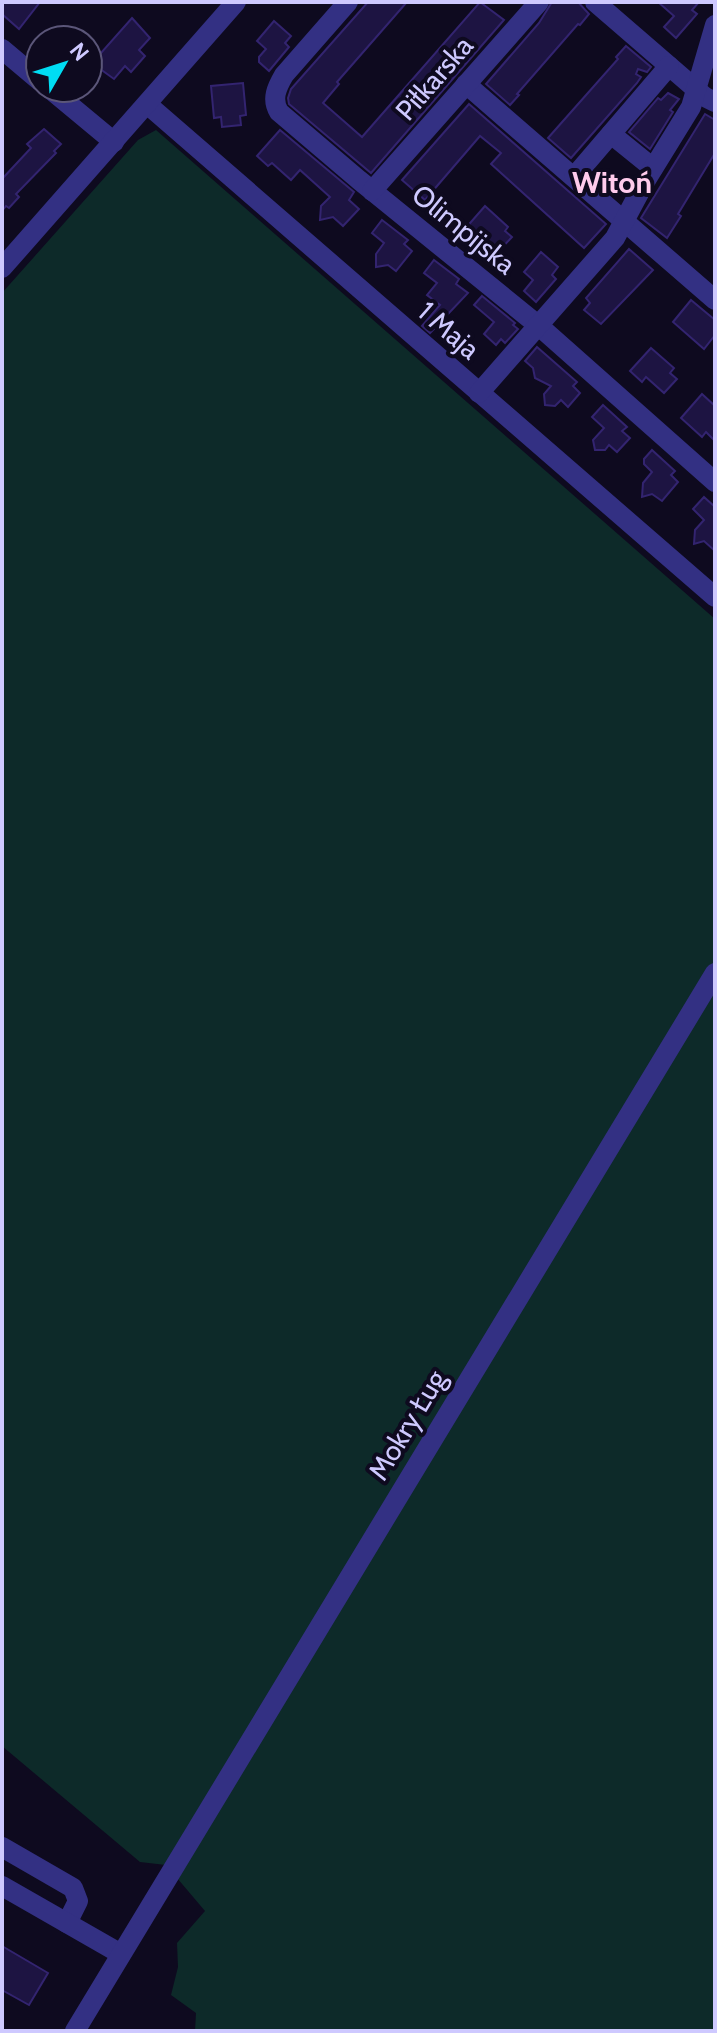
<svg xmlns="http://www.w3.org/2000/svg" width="717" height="2033" viewBox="0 0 717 2033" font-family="Cabin,sans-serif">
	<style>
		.green { fill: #0d2a29 }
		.building { fill: #1d1442; stroke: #332470; stroke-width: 2 }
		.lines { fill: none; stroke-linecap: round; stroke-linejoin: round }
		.minor { stroke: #333083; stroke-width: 20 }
		.labels { text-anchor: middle; stroke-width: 8; stroke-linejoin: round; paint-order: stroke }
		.street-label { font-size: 28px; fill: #cec9ff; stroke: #0e0a1f }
		.neighbourhood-label { font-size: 30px; font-weight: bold; fill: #ffcbec; stroke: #0e0a1f }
	</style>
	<rect width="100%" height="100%" fill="#0e0a1f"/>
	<polygon class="green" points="156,130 715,619 715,2031 195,2031 196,2013 171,1995 178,1967 177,1943 205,1911 166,1865 140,1862 2,1746 2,293 138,140"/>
	<g class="building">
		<polygon points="2,2 40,2 19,29 2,14"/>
		<polygon points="368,2 407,2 337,82 339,84 323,103 362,137 480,2 504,20 371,173 289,104 288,98 291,89"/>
		<polygon points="552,2 578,2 589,14 580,25 578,24 517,94 519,95 510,105 486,84 539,23"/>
		<polygon points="658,2 699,2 692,10 697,14 676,38 664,27 674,16"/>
		<polygon points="132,18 150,38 139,50 145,56 131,72 125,66 114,79 92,63"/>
		<polygon points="274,21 291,36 285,43 289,47 269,71 259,62 259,57 266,49 257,41"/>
		<polygon points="626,46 651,67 647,72 638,69 636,74 641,77 637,83 571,158 548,138 618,59 616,57"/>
		<polygon points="243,83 246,115 240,116 241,125 222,127 221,117 214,118 211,86"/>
		<polygon points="668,93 679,99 670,110 673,112 650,149 629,132 658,98 661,100"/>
		<polygon points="469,104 606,224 584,248 491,164 501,153 480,136 425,200 402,180"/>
		<polygon points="705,114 715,120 715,153 678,214 681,216 667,238 641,218"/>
		<polygon points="44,129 61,144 54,151 56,153 16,194 19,197 9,208 6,206 2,211 2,179 31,148 27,144"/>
		<polygon points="280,130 354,192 349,200 359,209 343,226 333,217 320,220 321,206 330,197 300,170 291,180 272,163 268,166 257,156"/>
		<polygon points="485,206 508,227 505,231 512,237 498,252 481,236 476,241 464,230"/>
		<polygon points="382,220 408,240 404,244 412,251 396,271 388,265 376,267 376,254 384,243 372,233"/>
		<polygon points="629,249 653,270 601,324 584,310 590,303 586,298"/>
		<polygon points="541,252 558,267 552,275 556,279 536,302 524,291 533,280 524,272"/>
		<polygon points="434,260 459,279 456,284 468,293 430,333 422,326 440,305 427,295 437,283 424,273"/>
		<polygon points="482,296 515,323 513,325 518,329 505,343 501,339 496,345 484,334 494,322 474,305"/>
		<polygon points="691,300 715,320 715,335 704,349 673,322"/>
		<polygon points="537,347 577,382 573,386 580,393 568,407 561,400 555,406 545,405 544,394 551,386 535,378 533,368 525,361"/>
		<polygon points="651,348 674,368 670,373 677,379 664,393 646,377 642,382 630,371"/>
		<polygon points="702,394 715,406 715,441 706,432 702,437 681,418"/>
		<polygon points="603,405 627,427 622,431 630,438 617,452 609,445 605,450 595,450 593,440 604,428 592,417"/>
		<polygon points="652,450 675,471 671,475 678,482 662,501 652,494 642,497 643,483 652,472 644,464 644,459"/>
		<polygon points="704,497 715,507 715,551 704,541 694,544 695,530 704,520 693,509"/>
		<polygon points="2,1946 48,1973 29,2005 2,1990"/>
	</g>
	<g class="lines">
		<g class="minor">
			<path d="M348 2 284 75C277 87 271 99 279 112L359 180 539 326 715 482"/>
			<polyline points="595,2 705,97 715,102"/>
			<polyline points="2,49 40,81"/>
			<polyline points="466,84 715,300"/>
			<polyline points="49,88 114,142"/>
			<polyline points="147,104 715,597"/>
			<polyline points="611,134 653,168"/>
			<polyline points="574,177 669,66"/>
			<polyline points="372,191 539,2"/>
			<polyline points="2,268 236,2"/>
			<polyline points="479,393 615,238 646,180 691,107 715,25"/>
			<polyline points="2,1847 73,1888 78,1901 67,1923"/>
			<polyline points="2,1886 121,1954"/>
			<polyline points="75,2031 715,973"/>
		</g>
	</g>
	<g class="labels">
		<g class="street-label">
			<text transform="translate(434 78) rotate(-49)" y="10">Piłkarska</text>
			<text transform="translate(464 229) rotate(39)" y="10">Olimpijska</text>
			<text transform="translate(449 330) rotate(41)" y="10">1 Maja</text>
			<text transform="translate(407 1425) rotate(-59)" y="10">Mokry Ług</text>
		</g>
		<g class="neighbourhood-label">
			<text x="612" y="193">Witoń</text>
		</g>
	</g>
	<rect width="717" height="2033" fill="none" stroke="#cec9ff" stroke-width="8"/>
	<g transform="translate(64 64) rotate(51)"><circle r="38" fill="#0e0a1f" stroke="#5b5679" stroke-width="2"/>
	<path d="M0-6L14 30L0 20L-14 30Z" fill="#00ddf4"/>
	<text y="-12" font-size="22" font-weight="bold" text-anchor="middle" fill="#cec9ff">N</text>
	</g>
</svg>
